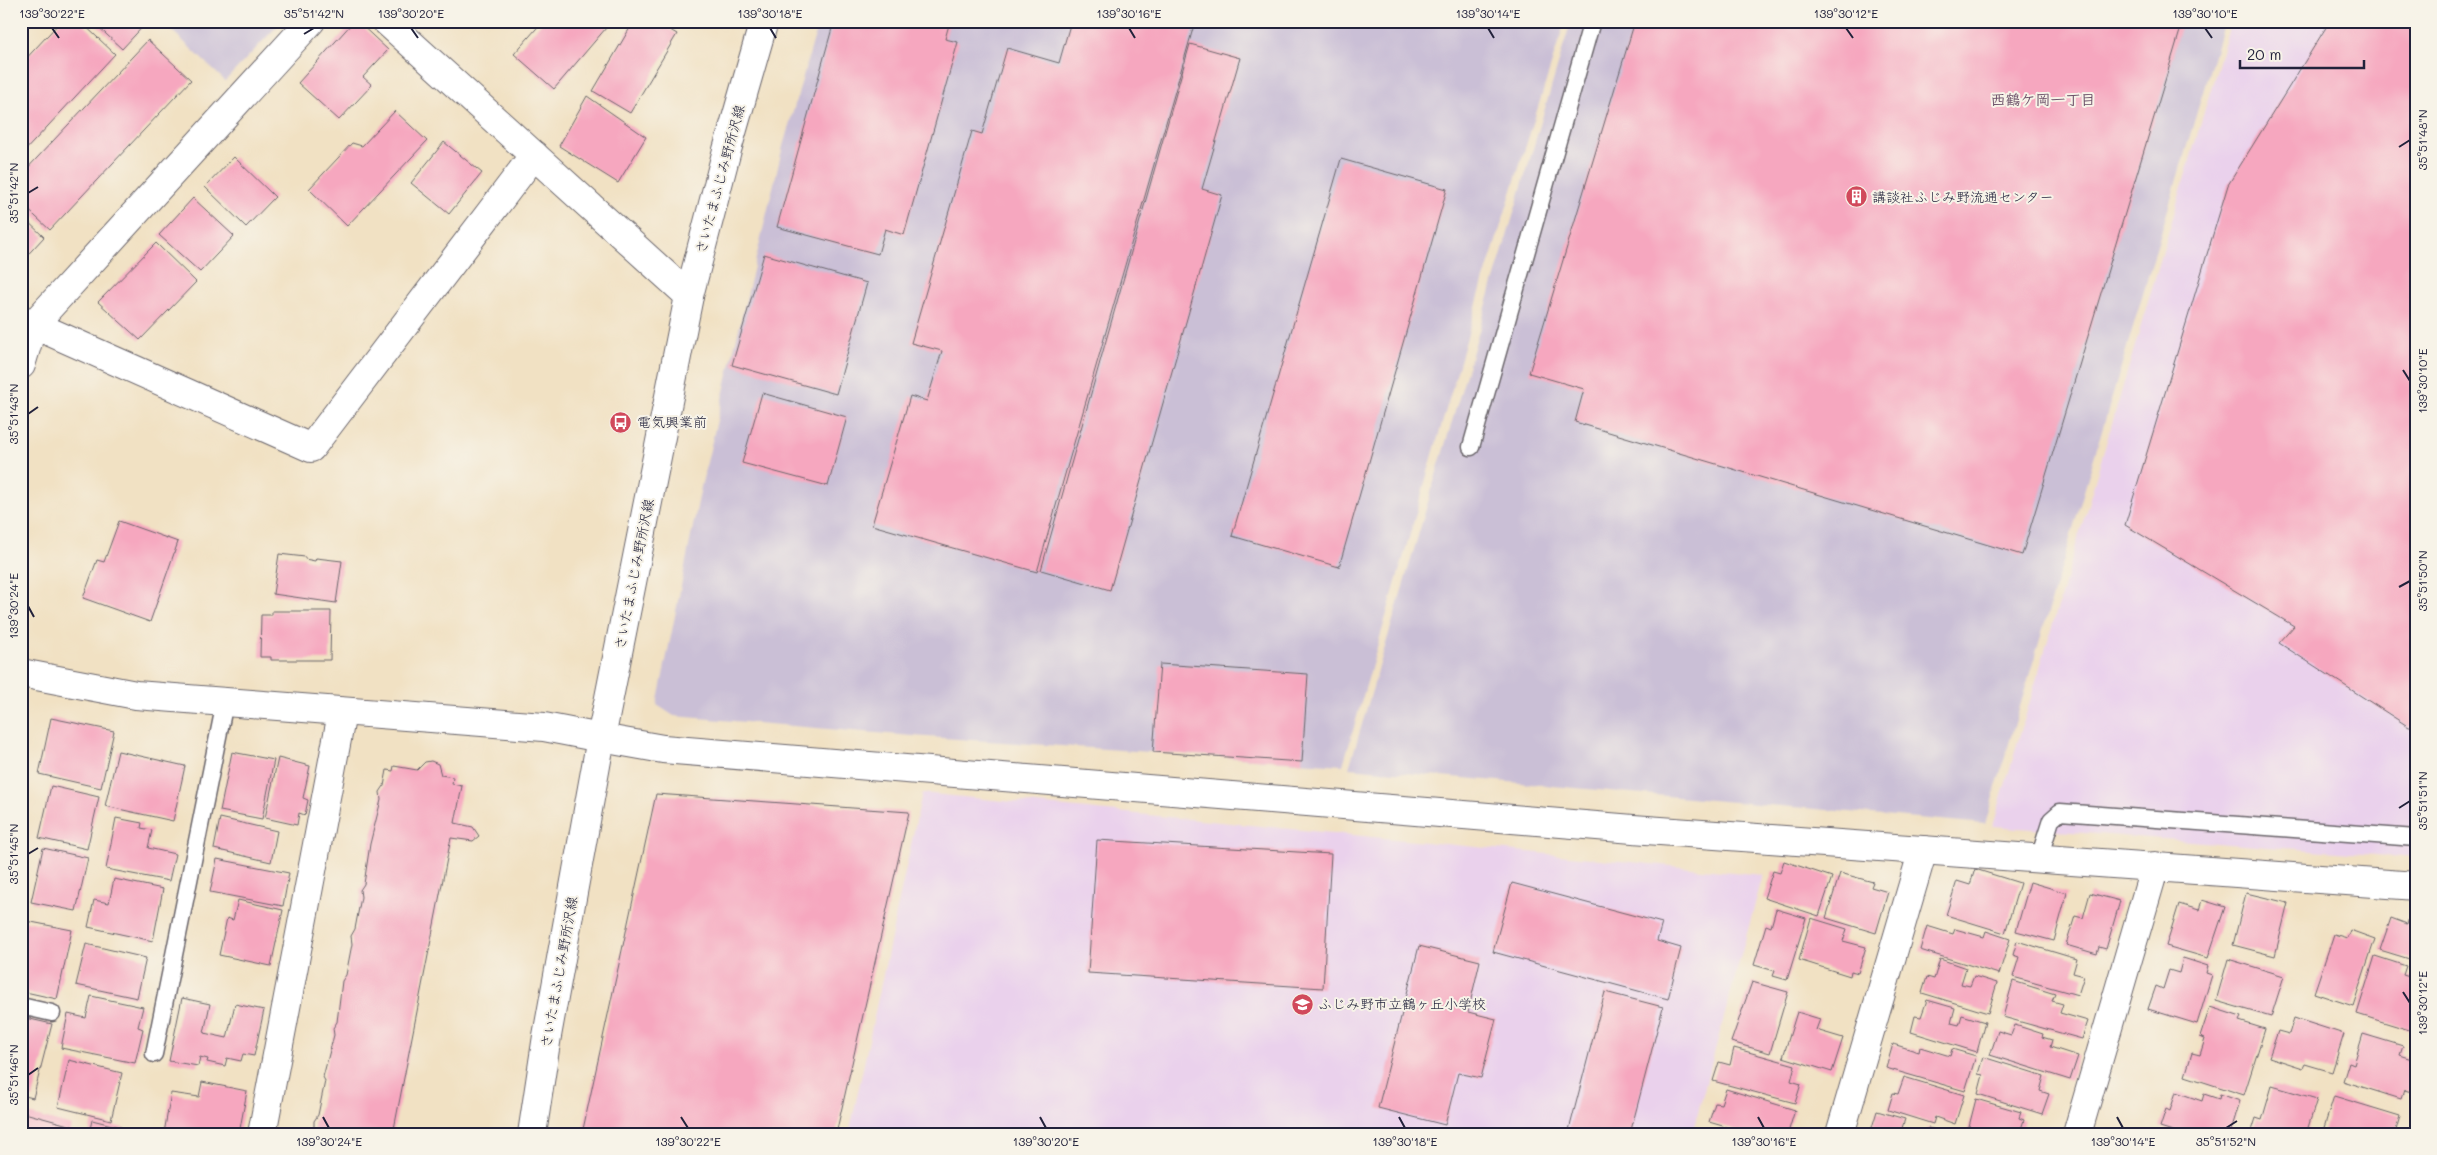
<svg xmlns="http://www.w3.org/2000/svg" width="2437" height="1155" viewBox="0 0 2437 1155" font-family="Mali,'Klee One',sans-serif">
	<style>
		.built { fill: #ead1ec }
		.industrial { fill: #cabfd6 }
		.building { fill: #f6a7bf }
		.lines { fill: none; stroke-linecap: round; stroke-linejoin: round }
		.lane-casing { stroke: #6a656b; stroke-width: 19 }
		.street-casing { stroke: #6a656b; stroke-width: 30 }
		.secondary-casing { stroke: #6a656b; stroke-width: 30 }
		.primary-casing { stroke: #6a656b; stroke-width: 30 }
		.lane { stroke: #fff; stroke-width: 16 }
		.street { stroke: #fff; stroke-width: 28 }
		.secondary { stroke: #fff; stroke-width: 28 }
		.primary { stroke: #fff; stroke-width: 28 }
		.ticks { fill: none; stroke: #22223b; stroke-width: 2 }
		.labels { text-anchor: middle; stroke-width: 4; stroke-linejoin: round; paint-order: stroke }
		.street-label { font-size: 14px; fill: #22223b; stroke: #f7f3e8 }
		.poi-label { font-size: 14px; fill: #22223b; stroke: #f7f3e8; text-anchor: start }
		.neighbourhood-label { font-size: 15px; font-weight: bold; fill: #6c5169; stroke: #f7f3e8 }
		.neatline { fill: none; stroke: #22223b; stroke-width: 2 }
		.ticks-label { font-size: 12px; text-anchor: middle; fill: #22223b }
	</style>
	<rect width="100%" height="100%" fill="#f7f3e8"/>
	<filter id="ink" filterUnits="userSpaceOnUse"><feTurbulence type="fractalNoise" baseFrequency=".02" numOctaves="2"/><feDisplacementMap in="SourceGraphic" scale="10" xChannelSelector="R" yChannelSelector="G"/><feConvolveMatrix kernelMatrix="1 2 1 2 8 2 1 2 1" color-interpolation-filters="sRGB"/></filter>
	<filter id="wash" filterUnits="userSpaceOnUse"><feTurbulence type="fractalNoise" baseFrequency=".0096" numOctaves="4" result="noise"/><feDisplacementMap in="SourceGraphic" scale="20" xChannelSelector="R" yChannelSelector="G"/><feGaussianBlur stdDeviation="1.12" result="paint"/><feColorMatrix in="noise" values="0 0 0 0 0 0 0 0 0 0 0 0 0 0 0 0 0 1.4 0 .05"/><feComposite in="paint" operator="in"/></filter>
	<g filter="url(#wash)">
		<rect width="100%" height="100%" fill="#f1e1c3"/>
		<g class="built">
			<polygon points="2231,21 2416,21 2416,858 1993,826"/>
			<polygon points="922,793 1763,875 1692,1134 849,1134"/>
		</g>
		<g class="industrial">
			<polygon points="162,21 282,21 225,81"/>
			<polygon points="819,21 1565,21 1481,289 1343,765 912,736 674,716 657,705 701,487 783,146"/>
			<polygon points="1571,21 2224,21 1985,824 1349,768"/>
		</g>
		<g id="blocks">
			<g class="building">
				<polygon points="61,21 80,21 115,54 21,155 21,64"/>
				<polygon points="92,21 148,21 122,49"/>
				<polygon points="354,21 357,21 388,50 363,77 372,85 339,120 298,83"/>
				<polygon points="543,21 612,21 554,89 514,54"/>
				<polygon points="634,21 655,21 677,34 630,113 593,91"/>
				<polygon points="834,21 950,21 945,39 958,42 904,235 885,229 878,254 777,227"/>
				<polygon points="1071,21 1182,21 1194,25 1037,572 872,525 910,396 927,401 942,351 911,343 972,131 982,134 1007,48 1059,63"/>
				<polygon points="1635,21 2183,21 2022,555 1575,422 1584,389 1529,373"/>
				<polygon points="2330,21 2416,21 2416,727 2409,727 2279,643 2294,626 2125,525 2228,185"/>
				<polygon points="148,40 191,80 50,230 21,203 21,175"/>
				<polygon points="1190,44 1240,58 1202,189 1222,195 1110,590 1041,570"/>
				<polygon points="587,96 646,137 618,183 559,146"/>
				<polygon points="395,111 427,141 347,226 309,189 352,143 362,146"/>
				<polygon points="444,142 482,173 449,214 411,183"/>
				<polygon points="234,157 275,197 246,227 205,187"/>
				<polygon points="1341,159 1447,189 1339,567 1232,536"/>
				<polygon points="193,198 234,236 200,272 159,235"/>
				<polygon points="21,209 26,213 22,216 44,237 21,262"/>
				<polygon points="156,243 196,282 140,340 98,302"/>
				<polygon points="764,254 867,283 836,394 732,365"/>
				<polygon points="762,393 847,417 828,486 742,463"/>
				<polygon points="119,521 178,542 150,622 83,598 97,560 104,562"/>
				<polygon points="279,554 305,557 305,559 315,561 316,558 342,561 336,603 273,594"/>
				<polygon points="272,611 331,611 330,660 271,660 271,657 260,657 261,615 272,615"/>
				<polygon points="1160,664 1308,674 1302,762 1153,752"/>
				<polygon points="51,718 114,731 101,788 39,774"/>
				<polygon points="118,751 185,766 173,821 105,806"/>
				<polygon points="232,752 274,760 262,819 220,811"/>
				<polygon points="278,758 310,766 303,798 308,800 305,815 299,813 297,825 265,818"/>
				<polygon points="431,761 438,764 441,775 453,777 452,784 462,786 455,823 473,827 479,836 473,841 451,838 393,1134 314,1134 314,1121 318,1115 325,1081 323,1077 334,1035 333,1028 337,1022 342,981 346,975 352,944 351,936 355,929 361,897 360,890 364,884 370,844 381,800 380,792 384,786 387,770 393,771 394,766 417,770 425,762"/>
				<polygon points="51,786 99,797 87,849 39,838"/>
				<polygon points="656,794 909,812 836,1134 582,1134"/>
				<polygon points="116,818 142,823 141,828 152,830 148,848 175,854 169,881 106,869"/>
				<polygon points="220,818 277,831 271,862 214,849"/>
				<polygon points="1097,840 1331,854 1323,988 1088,973"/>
				<polygon points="43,848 88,858 76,911 31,902"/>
				<polygon points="217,859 289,873 283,906 210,892"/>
				<polygon points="1784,861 1832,877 1819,916 1764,898 1773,871 1780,873"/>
				<polygon points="1975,869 2020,883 2005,933 1946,915 1957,881 1970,885"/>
				<polygon points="1840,873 1873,882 1871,887 1888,892 1876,933 1826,918"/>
				<polygon points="114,879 163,889 153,941 88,927 94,900 109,903"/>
				<polygon points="2030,882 2067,893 2054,941 2016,931"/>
				<polygon points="1512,883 1662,923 1657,941 1681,948 1668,999 1493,952"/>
				<polygon points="2090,893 2120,901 2106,949 2099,947 2097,954 2066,945 2075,916 2083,918"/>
				<polygon points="2246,893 2288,903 2275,956 2233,945"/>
				<polygon points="238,900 283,910 271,966 219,955 227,918 233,920"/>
				<polygon points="2202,900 2225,907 2208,958 2166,946 2179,904 2199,910"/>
				<polygon points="2412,908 2416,909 2416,961 2380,950 2391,918 2407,924"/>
				<polygon points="1776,909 1806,918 1787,980 1773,976 1775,971 1754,965 1766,925 1771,927"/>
				<polygon points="1811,918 1847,929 1843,941 1866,947 1858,973 1851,971 1850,976 1799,960"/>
				<polygon points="21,920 72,930 57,999 21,991"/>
				<polygon points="1927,926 1953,934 1955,929 1984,937 1986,931 2010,939 1999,974 1920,950"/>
				<polygon points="2350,930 2375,939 2353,1006 2314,993 2334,934 2347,938"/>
				<polygon points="2017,941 2077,959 2073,973 2084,976 2078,995 2013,977 2019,957 2013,955"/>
				<polygon points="86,944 146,958 137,998 76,985"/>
				<polygon points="1419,946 1480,961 1468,1012 1496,1019 1481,1078 1458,1073 1445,1125 1378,1108"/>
				<polygon points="2375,956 2406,966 2403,975 2416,979 2416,1032 2357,1014"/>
				<polygon points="2183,958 2208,966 2206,973 2212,975 2197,1024 2148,1009 2156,986 2163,989 2169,970 2179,973"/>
				<polygon points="1940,959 1966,968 1961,984 1970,986 1974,976 1997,983 1988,1013 1922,993 1927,977 1934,979"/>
				<polygon points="2228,959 2284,976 2271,1017 2216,1001"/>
				<polygon points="2013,981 2055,994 2052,1001 2063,1004 2060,1013 2088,1021 2082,1039 2003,1017"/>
				<polygon points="1752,982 1788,992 1770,1053 1731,1042"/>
				<polygon points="1605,992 1663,1007 1630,1134 1568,1134"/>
				<polygon points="91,996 143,1007 138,1027 143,1029 135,1063 61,1048 68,1014 86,1018"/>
				<polygon points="182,998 210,1004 204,1033 227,1038 235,1004 264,1010 254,1056 243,1054 241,1061 227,1058 225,1066 207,1062 208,1059 200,1057 198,1066 169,1061"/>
				<polygon points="1927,1000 1955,1008 1951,1023 1959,1025 1962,1015 1985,1022 1977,1052 1911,1032 1915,1016 1921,1017"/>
				<polygon points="2210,1007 2241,1017 2239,1021 2265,1029 2244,1095 2185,1076 2192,1053 2200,1055 2205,1039 2200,1037"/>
				<polygon points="1797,1012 1820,1019 1816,1030 1843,1038 1832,1072 1783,1057"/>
				<polygon points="21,1017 52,1024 33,1098 21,1095"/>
				<polygon points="2294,1018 2344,1034 2332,1072 2305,1064 2303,1068 2269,1057 2278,1031 2289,1034"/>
				<polygon points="2015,1025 2043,1034 2042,1037 2052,1040 2050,1047 2078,1056 2070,1080 1990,1055 1998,1031 2011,1035"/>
				<polygon points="2363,1034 2403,1046 2400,1055 2416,1060 2416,1081 2412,1092 2404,1090 2401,1099 2343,1081 2349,1062 2354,1064"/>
				<polygon points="1893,1044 1919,1052 1920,1047 1950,1056 1952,1049 1976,1056 1965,1091 1886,1068"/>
				<polygon points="1734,1048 1795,1065 1791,1081 1801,1084 1795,1103 1713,1081 1719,1062 1730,1065"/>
				<polygon points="1983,1057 2044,1076 2040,1091 2049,1094 2042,1114 1978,1094 1983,1075 1978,1074"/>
				<polygon points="69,1060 122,1073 111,1120 58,1107"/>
				<polygon points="1904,1077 1964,1095 1955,1124 1935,1117 1933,1124 1888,1110 1893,1093 1898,1094"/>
				<polygon points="202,1082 247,1091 239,1134 164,1133 171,1093 199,1097"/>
				<polygon points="2272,1086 2317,1099 2306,1134 2251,1134 2256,1118 2262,1120"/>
				<polygon points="1726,1089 1795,1110 1788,1133 1750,1134 1709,1122 1715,1103 1721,1104"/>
				<polygon points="2176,1092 2202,1101 2204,1094 2219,1099 2220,1094 2240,1101 2230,1134 2182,1134 2160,1127 2166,1109 2170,1111"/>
				<polygon points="2334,1096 2400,1116 2395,1134 2322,1134"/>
				<polygon points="1976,1099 2021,1112 2019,1118 2024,1120 2021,1129 2037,1134 1967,1134"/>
				<polygon points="1877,1111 1905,1119 1900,1134 1870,1134"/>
				<polygon points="21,1112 72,1126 69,1134 21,1134"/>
				<polygon points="92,1120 124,1128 122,1134 89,1134"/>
				<polygon points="1928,1128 1948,1133 1947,1134 1926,1134"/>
			</g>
		</g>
	</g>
	<g filter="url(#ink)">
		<use href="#blocks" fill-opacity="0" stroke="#6a656b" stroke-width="1"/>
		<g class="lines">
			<defs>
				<g id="lane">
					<polyline points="1471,447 1592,21"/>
					<polyline points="2039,858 2051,820 2060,812 2416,838"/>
					<polyline points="21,1006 52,1013"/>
					<polyline points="154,1054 225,702"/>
				</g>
				<g id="street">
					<polyline points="386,21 689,296"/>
					<polyline points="21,319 311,448 534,155"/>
					<polyline points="21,365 33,325 311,21"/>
					<polyline points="601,738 663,749 1633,829 2416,886"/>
					<polyline points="262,1134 342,713"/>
					<polyline points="1840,1134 1923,850"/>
					<polyline points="2077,1134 2155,866"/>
				</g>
				<polyline id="secondary" points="21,673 136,695 544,727 601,738"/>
				<polyline id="primary" points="532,1134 547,1036 601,738 689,296 727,150 764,21"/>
			</defs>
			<use href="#lane" class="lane-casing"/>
			<use href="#street" class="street-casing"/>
			<use href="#secondary" class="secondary-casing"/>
			<use href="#primary" class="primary-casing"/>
			<use href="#lane" class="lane"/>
			<use href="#street" class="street"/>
			<use href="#secondary" class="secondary"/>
			<use href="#primary" class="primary"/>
		</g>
	</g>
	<path class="ticks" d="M52 28 59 38M411 28 418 38M770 28 776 38M1129 28 1135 38M1488 28 1494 38M1846 28 1853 38M2205 28 2212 38M304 34 314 28M2399 147 2410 140M28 193 38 187M2403 370 2410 381M28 414 38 407M2399 587 2410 581M28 606 34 617M2399 808 2410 801M28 854 38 848M2403 992 2410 1003M28 1075 38 1068M323 1117 329 1128M681 1117 688 1128M1040 1117 1046 1128M1399 1117 1405 1128M1758 1117 1764 1128M2117 1117 2123 1128M2226 1128 2237 1121"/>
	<defs>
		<symbol id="building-disc" viewBox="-11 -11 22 22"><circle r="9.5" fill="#d1495b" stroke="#f7f3e8"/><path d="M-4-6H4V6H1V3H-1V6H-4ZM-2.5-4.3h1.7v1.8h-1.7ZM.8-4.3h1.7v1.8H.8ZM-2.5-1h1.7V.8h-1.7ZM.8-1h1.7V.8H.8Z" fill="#fff"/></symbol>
		<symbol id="bus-disc" viewBox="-11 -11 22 22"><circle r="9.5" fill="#d1495b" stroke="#f7f3e8"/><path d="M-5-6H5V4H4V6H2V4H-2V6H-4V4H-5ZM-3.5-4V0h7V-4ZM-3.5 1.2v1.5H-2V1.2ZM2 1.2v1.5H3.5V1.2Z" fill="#fff"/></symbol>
		<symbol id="school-disc" viewBox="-11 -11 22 22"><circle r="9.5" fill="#d1495b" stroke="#f7f3e8"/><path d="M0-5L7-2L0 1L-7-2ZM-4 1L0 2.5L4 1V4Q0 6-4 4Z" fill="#fff"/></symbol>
	</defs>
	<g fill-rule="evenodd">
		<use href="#building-disc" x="1844" y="184" width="25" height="25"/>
		<use href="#bus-disc" x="608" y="410" width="25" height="25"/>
		<use href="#school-disc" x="1290" y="992" width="25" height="25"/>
	</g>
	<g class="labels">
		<g class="street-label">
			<text transform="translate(720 179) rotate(-75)" y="5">さいたまふじみ野所沢線</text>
			<text transform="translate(634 574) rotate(-79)" y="5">さいたまふじみ野所沢線</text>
			<text transform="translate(559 972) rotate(-80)" y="5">さいたまふじみ野所沢線</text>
		</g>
		<g class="poi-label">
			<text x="1872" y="202">講談社ふじみ野流通センター</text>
			<text x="637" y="427">電気興業前</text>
			<text x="1318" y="1009">ふじみ野市立鶴ヶ丘小学校</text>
		</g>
		<g class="neighbourhood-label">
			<text x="2043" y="105">西鶴ケ岡一丁目</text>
		</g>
	</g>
	<rect width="2437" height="1155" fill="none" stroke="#f7f3e8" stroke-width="55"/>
	<path d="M2240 60v8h124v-8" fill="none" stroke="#22223b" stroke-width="2.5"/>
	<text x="2247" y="60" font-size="15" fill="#22223b" stroke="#f7f3e8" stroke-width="4" paint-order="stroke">20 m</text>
	<rect x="28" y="28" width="2382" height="1100" class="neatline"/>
	<g class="ticks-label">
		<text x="52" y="18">139°30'22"E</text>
		<text x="314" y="18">35°51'42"N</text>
		<text x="411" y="18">139°30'20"E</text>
		<text x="770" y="18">139°30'18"E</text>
		<text x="1129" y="18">139°30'16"E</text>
		<text x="1488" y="18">139°30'14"E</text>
		<text x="1846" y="18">139°30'12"E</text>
		<text x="2205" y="18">139°30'10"E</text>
		<text transform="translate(2423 140) rotate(-90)" y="4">35°51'48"N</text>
		<text transform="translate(14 193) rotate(-90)" y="4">35°51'42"N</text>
		<text transform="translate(2423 381) rotate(-90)" y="4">139°30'10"E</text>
		<text transform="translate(14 414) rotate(-90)" y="4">35°51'43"N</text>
		<text transform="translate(2423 581) rotate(-90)" y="4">35°51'50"N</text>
		<text transform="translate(14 606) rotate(-90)" y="4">139°30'24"E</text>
		<text transform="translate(2423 801) rotate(-90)" y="4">35°51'51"N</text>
		<text transform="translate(14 854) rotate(-90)" y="4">35°51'45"N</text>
		<text transform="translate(2423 1003) rotate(-90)" y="4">139°30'12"E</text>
		<text transform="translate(14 1075) rotate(-90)" y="4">35°51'46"N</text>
		<text x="329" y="1146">139°30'24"E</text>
		<text x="688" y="1146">139°30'22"E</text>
		<text x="1046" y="1146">139°30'20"E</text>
		<text x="1405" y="1146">139°30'18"E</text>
		<text x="1764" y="1146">139°30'16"E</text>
		<text x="2123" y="1146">139°30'14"E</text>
		<text x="2226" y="1146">35°51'52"N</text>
	</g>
</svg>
